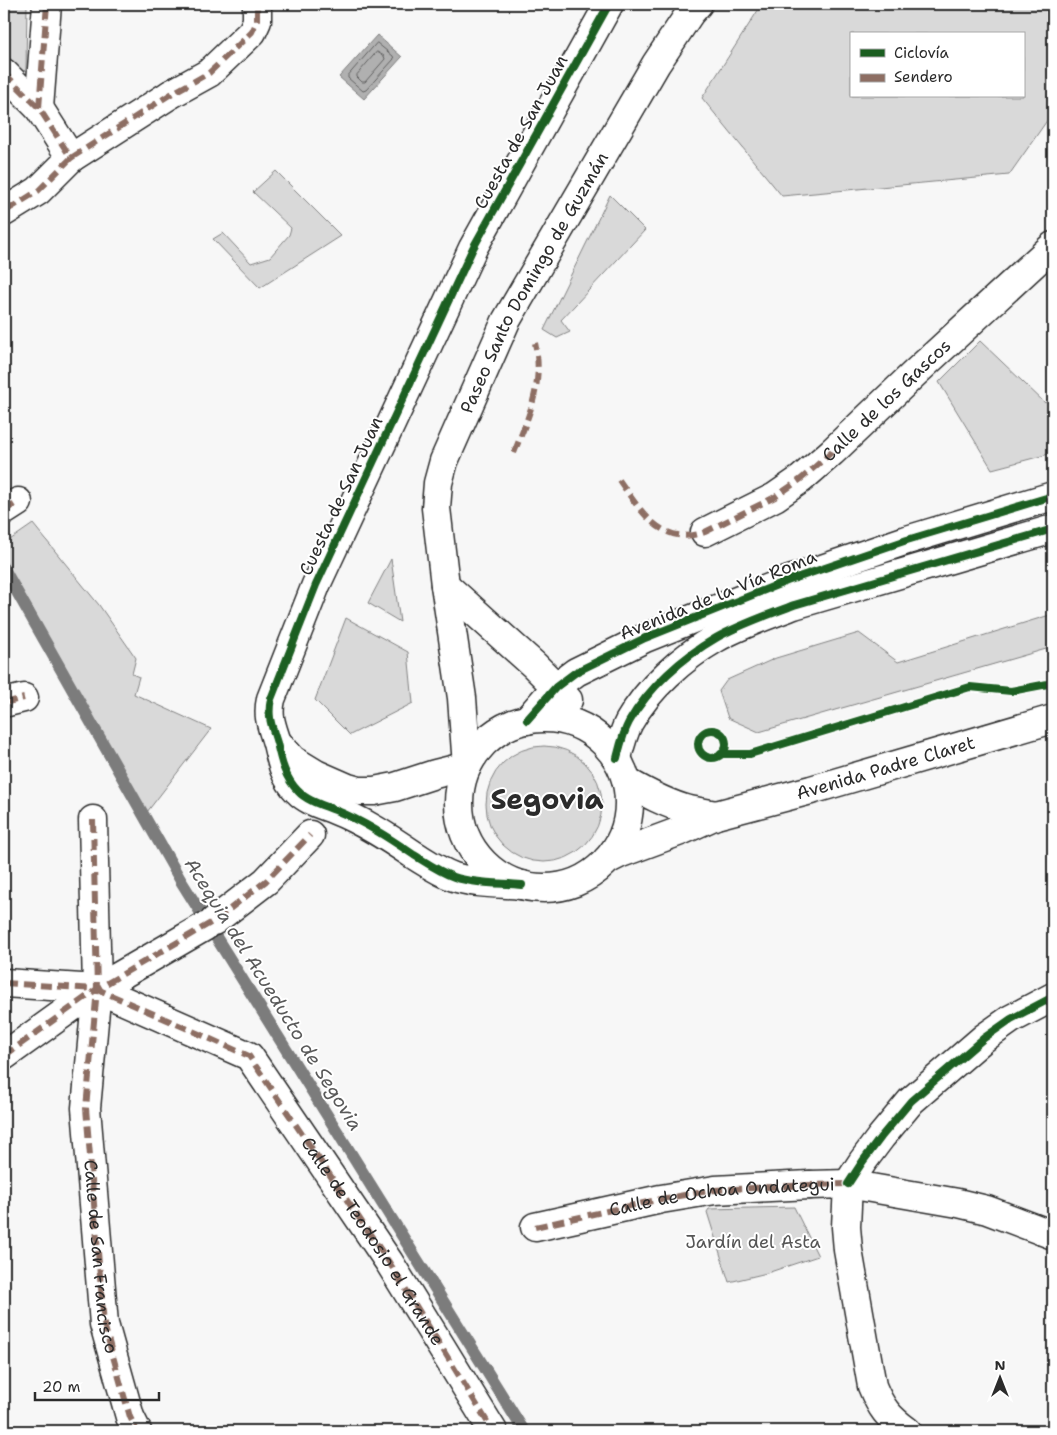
<svg xmlns="http://www.w3.org/2000/svg" width="1057" height="1435" viewBox="0 0 1057 1435" font-family="'Shantell Sans',sans-serif">
	<style>
		.green { fill: #d9d9d9; stroke: #828282; fill-rule: evenodd }
		.water { fill: #b0b0b0; stroke: #7b7b7b }
		.lines { fill: none; stroke-linecap: round; stroke-linejoin: round }
		.shore { stroke: #606060; stroke-width: 1 }
		.stream { stroke: #7b7b7b; stroke-width: 12 }
		.pedestrian-casing { stroke: #2b2b2b; stroke-width: 31 }
		.minor-casing { stroke: #2b2b2b; stroke-width: 31 }
		.tertiary-casing { stroke: #2b2b2b; stroke-width: 31 }
		.primary-casing { stroke: #2b2b2b; stroke-width: 31 }
		.pedestrian { stroke: #fff; stroke-width: 28 }
		.minor { stroke: #fff; stroke-width: 28 }
		.tertiary { stroke: #fff; stroke-width: 28 }
		.primary { stroke: #fff; stroke-width: 28 }
		.quiet { stroke: #8d6e63; stroke-width: 6; stroke-dasharray: 12 6; stroke-linecap: butt }
		.cycleway-casing { stroke: #fff; stroke-width: 11 }
		.cycleway { stroke: #1b5e20; stroke-width: 8 }
		.labels { text-anchor: middle; stroke-width: 4; stroke-linejoin: round; paint-order: stroke }
		.street-label { font-size: 18px; fill: #2b2b2b; stroke: #fff }
		.park-label { font-size: 18px; fill: #565656; stroke: #fff }
		.water-label { font-size: 19px; font-style: italic; fill: #5a5a5a; stroke: #fff }
		.town-label { font-size: 28px; font-weight: bold; fill: #2b2b2b; stroke: #fff }
	</style>
	<rect width="100%" height="100%" fill="#f7f7f7"/>
	<filter id="ink" filterUnits="userSpaceOnUse"><feTurbulence type="fractalNoise" baseFrequency=".02" numOctaves="2"/><feDisplacementMap in="SourceGraphic" scale="10" xChannelSelector="R" yChannelSelector="G"/><feConvolveMatrix kernelMatrix="1 2 1 2 8 2 1 2 1" color-interpolation-filters="sRGB"/></filter>
	<g filter="url(#ink)">
		<g class="green">
			<polygon points="4,4 27,4 26,70 21,72 4,51"/>
			<path d="M762 4H1053V112L1009 175 782 196 702 98ZM851 34H1023V96H851Z"/>
			<polygon points="276,171 341,236 260,288 213,239 223,233 251,263 270,257 289,235 291,228 253,192"/>
			<polygon points="610,195 645,230 561,320 570,332 557,338 544,330"/>
			<polygon points="980,341 1045,403 1053,396 1053,453 992,469 939,382"/>
			<polygon points="33,524 99,605 136,658 132,674 139,677 134,694 211,729 147,812 4,559 4,544"/>
			<polygon points="391,559 400,622 368,603"/>
			<polygon points="1053,614 1053,647 759,732 728,718 719,691 727,680 776,658 859,633 898,662"/>
			<polygon points="346,618 408,652 413,703 350,735 315,700"/>
			<circle cx="544" cy="804" r="58"/>
			<polygon points="794,1207 818,1256 767,1273 729,1282 707,1212 709,1209"/>
		</g>
		<polygon class="water" points="377,35 402,57 364,99 339,77"/>
		<g class="lines">
			<g class="shore">
				<polygon points="377,43 393,56 394,59 366,90 363,91 348,78 348,76"/>
				<polygon points="377,52 384,56 385,59 365,82 362,82 357,77 357,75"/>
			</g>
			<polyline class="stream" points="4,569 181,881 524,1431"/>
			<defs>
				<g id="pedestrian">
					<polyline points="171,94 209,73 252,32 257,21 257,4"/>
					<polyline points="4,511 18,502"/>
					<polyline points="4,703 24,698"/>
					<polyline points="93,820 97,989 86,1108 104,1324 130,1417 137,1431"/>
					<polyline points="4,983 97,989 249,1056 389,1262 493,1431"/>
					<polyline points="4,1056 97,989 204,927"/>
					<polyline points="535,1227 661,1199 715,1190 810,1185"/>
				</g>
				<g id="minor">
					<polyline points="4,73 39,108 71,158 38,191 4,212"/>
					<polyline points="39,108 47,4"/>
					<polyline points="71,158 171,94"/>
					<path id="s1" d="M705 532 775 497 801 479 832 452 915 373 1053 246"/>
					<polyline points="214,921 266,881 310,835"/>
					<polyline points="848,1184 863,1161 881,1137 911,1101 984,1038 1011,1019 1053,997"/>
					<path d="M848 1184 846 1227 848 1250 872 1386C881 1408 888 1417 907 1431"/>
					<polyline points="810,1185 848,1184 958,1203 987,1210 1053,1235"/>
				</g>
				<g id="tertiary">
					<polyline points="277,742 293,760 316,774 348,788 359,791 374,791 395,787 435,774 467,766"/>
					<path d="M522 885C500 883 475 884 454 877 440 872 427 863 414 855 389 838 363 821 335 810 323 805 307 801 298 791 285 778 281 761 277 743 272 726 267 717 271 699L316 585 473 248 609 4"/>
				</g>
				<g id="primary">
					<polyline points="445,585 534,665 556,687 568,700"/>
					<circle cx="544" cy="803" r="85"/>
					<polyline points="527,720 556,687 576,672 645,638 787,581 907,540 1053,496"/>
					<path d="M617 758C620 746 623 733 629 722 648 688 683 657 716 638 741 624 768 615 794 605L1053 529"/>
					<path id="s2" d="M467 766 462 698 445 585 436 508 438 483 444 461 506 321 656 64 690 13 698 4"/>
					<path d="M627 782C646 793 666 804 689 810 698 812 707 813 716 815"/>
					<path id="s3" d="M607 860 621 853 683 830 716 815 811 790 1053 719"/>
				</g>
			</defs>
			<use href="#pedestrian" class="pedestrian-casing"/>
			<use href="#minor" class="minor-casing"/>
			<use href="#tertiary" class="tertiary-casing"/>
			<use href="#primary" class="primary-casing"/>
			<use href="#pedestrian" class="pedestrian"/>
			<use href="#minor" class="minor"/>
			<use href="#tertiary" class="tertiary"/>
			<use href="#primary" class="primary"/>
			<g class="quiet">
				<polyline points="4,73 39,108 71,158 38,191 4,212"/>
				<polyline points="39,108 47,4"/>
				<polyline points="71,158 171,94 209,73 252,32 257,21 257,4"/>
				<path d="M514 453C529 415 544 384 535 343"/>
				<path d="M619 480C640 510 662 548 705 532L775 497 801 479 832 452"/>
				<polyline points="4,511 18,502"/>
				<polyline points="4,703 24,698"/>
				<path id="s4" d="M93 820 97 989 86 1108 104 1324 130 1417 137 1431"/>
				<path id="s5" d="M4 983 97 989 249 1056 389 1262 493 1431"/>
				<polyline points="4,1056 97,989 214,921 266,881 310,835"/>
				<path id="s6" d="M535 1227 661 1199 715 1190 810 1185 848 1184"/>
			</g>
			<defs>
				<g id="cycleway">
					<polyline points="527,720 556,687 576,672 645,638 787,581 907,540 1053,496"/>
					<circle cx="712" cy="744" r="14"/>
					<polyline points="721,754 750,754 970,687 1011,691 1053,683"/>
					<path d="M617 758C620 746 623 733 629 722 648 688 683 657 716 638 741 624 768 615 794 605L1053 529"/>
					<path d="M522 885C500 883 475 884 454 877 440 872 427 863 414 855 389 838 363 821 335 810 323 805 307 801 298 791 285 778 281 761 277 743 272 726 267 717 271 699L316 585 473 248 609 4"/>
					<polyline points="848,1184 863,1161 881,1137 911,1101 984,1038 1011,1019 1053,997"/>
				</g>
			</defs>
			<use href="#cycleway" class="cycleway-casing"/>
			<use href="#cycleway" class="cycleway"/>
		</g>
	</g>
	<g class="labels">
		<g class="street-label">
			<text transform="translate(521 132) rotate(-61)" y="6">Cuesta de San Juan</text>
			<text dy="6" stroke="none"><textPath href="#s2" startOffset="508">Paseo Santo Domingo de Guzmán</textPath></text>
			<text dy="6" stroke="none"><textPath href="#s1" startOffset="226">Calle de los Gascos</textPath></text>
			<text transform="translate(341 496) rotate(-65)" y="6">Cuesta de San Juan</text>
			<text transform="translate(718 595) rotate(-22)" y="6">Avenida de la Vía Roma</text>
			<text dy="6" stroke="none"><textPath href="#s3" startOffset="294">Avenida Padre Claret</textPath></text>
			<text dy="6" stroke="none"><textPath href="#s6" startOffset="190">Calle de Ochoa Ondategui</textPath></text>
			<text dy="6" stroke="none"><textPath href="#s5" startOffset="482">Calle de Teodosio el Grande</textPath></text>
			<text dy="6" stroke="none"><textPath href="#s4" startOffset="438">Calle de San Francisco</textPath></text>
		</g>
		<g class="park-label">
			<text x="753" y="1248">Jardín del Asta</text>
		</g>
		<g class="water-label">
			<text transform="translate(274 994) rotate(58)" y="7">Acequia del Acueducto de Segovia</text>
		</g>
		<g class="town-label">
			<text x="547" y="809">Segovia</text>
		</g>
	</g>
	<rect width="1057" height="1435" fill="none" stroke="#fff" stroke-width="20"/>
	<rect x="10" y="10" width="1037" height="1415" fill="none" stroke="#2b2b2b" stroke-width="2" filter="url(#ink)"/>
	<rect x="850" y="32" width="175" height="65" fill="#ffffff" stroke="#aaaaaa"/>
	<rect x="860" y="49" width="25" height="8" fill="#1b5e20" stroke="#aaaaaa"/>
	<text x="894" y="58" font-size="15" fill="#2b2b2b">Ciclovía</text>
	<rect x="860" y="74" width="25" height="8" fill="#8d6e63" stroke="#aaaaaa"/>
	<text x="894" y="82" font-size="15" fill="#2b2b2b">Sendero</text>
	<g transform="translate(1000 1378)" stroke="#ffffff" stroke-width="4" paint-order="stroke">
	<path d="M0-4L9 19L0 12L-9 19Z" fill="#2b2b2b"/>
	<text y="-8" font-size="14" font-weight="bold" text-anchor="middle" fill="#2b2b2b">N</text>
	</g>
	<path d="M35 1392v8h124v-8" fill="none" stroke="#2b2b2b" stroke-width="2.5"/>
	<text x="42" y="1392" font-size="15" fill="#2b2b2b" stroke="#ffffff" stroke-width="4" paint-order="stroke">20 m</text>
</svg>
